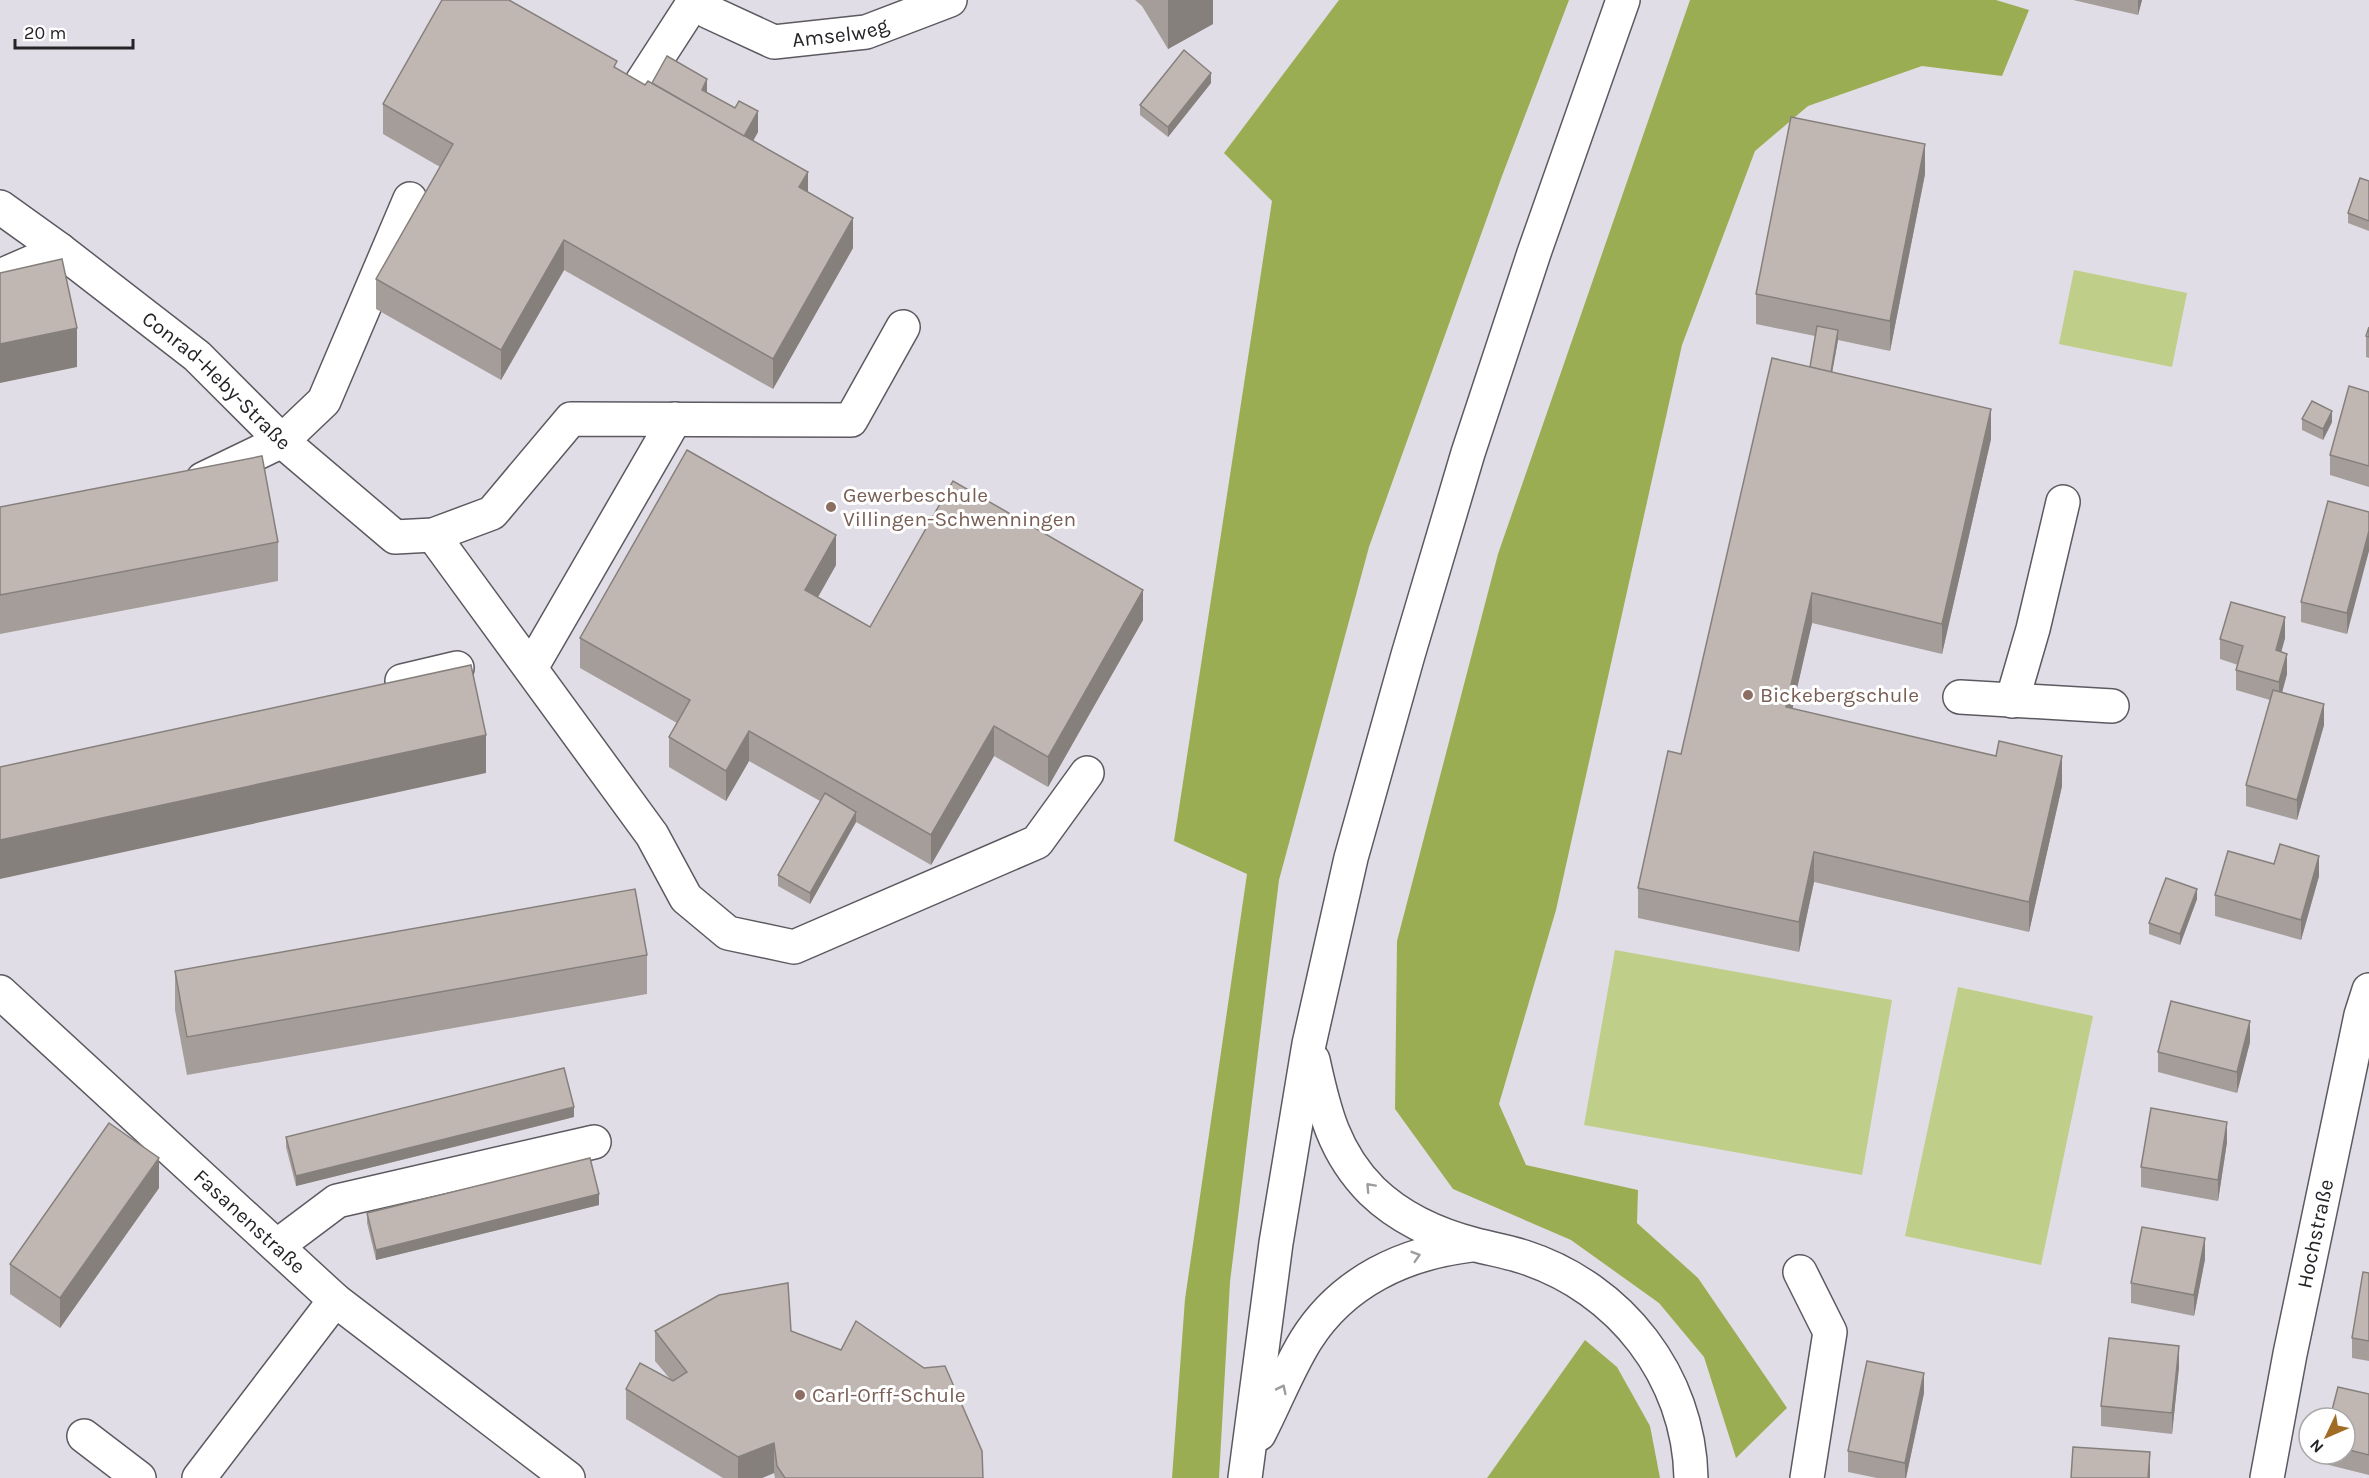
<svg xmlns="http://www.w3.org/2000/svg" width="2369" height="1478" viewBox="0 0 2369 1478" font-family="Karla,sans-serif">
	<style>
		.green { fill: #bfce88 }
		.forest { fill: #9bad52 }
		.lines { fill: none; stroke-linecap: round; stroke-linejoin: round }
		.minor-casing { stroke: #5c5960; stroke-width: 36 }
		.major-casing { stroke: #5c5960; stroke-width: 36 }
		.minor { stroke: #fff; stroke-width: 33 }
		.major { stroke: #fff; stroke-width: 33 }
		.wall { fill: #a59d9a }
		.shaded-wall { fill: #86807d }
		.building { fill: #c0b7b3; stroke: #86807d; stroke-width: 1.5 }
		.oneway { stroke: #9d9c9e }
		.education-dot { fill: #8d6e63; stroke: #fff; stroke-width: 2 }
		.labels { text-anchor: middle; stroke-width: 6; stroke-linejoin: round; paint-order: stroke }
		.street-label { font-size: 21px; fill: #252327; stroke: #fff }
		.education-label { font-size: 21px; fill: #785e54; stroke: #fff; text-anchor: start }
	</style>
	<rect width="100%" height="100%" fill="#e1dde6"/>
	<g class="green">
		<polygon points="2074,270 2187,293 2172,367 2059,344"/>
		<polygon points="1615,950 1892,1000 1862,1175 1584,1125"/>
		<polygon points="1958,987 2093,1016 2041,1265 1905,1236"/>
	</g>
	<g class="forest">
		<polygon points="1339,0 1569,0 1502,176 1369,547 1279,880 1230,1282 1219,1478 1172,1478 1185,1299 1247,874 1174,841 1272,201 1224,153"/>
		<polygon points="1690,0 1996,0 2029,10 2002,76 1922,66 1808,106 1755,151 1682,345 1556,910 1499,1104 1526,1165 1638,1190 1637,1223 1698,1278 1787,1408 1736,1458 1704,1357 1659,1303 1571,1240 1453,1189 1395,1109 1397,941 1498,554"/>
		<polygon points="1585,1340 1617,1367 1650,1426 1660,1478 1487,1478"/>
	</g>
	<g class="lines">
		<defs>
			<g id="minor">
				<path id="s1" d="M703 0 709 12 774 42 866 32 950 0"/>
				<polyline points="642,82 695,0"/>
				<path id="s2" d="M0 207 60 250 197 356 282 441 395 537 433 535 492 513 571 419 851 420 903 327"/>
				<polyline points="0,276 60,250"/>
				<polyline points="203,479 282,441 324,401 410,199"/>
				<polyline points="433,535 652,835 686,898 728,933 794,947 1037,842 1087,773"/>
				<polyline points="531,668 675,419"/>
				<polyline points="402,681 457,668"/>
				<polyline points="1960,697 2112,706"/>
				<polyline points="2012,701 2033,629 2063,502"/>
				<path id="s3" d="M0 992 335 1300 199 1478"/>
				<polyline points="277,1246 337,1201 594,1142"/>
				<polyline points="1800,1272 1830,1332 1807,1478"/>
				<polyline points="335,1300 568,1478"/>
				<polyline points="84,1436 139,1478"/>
				<path id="s4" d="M2267 1478 2290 1354 2361 1015 2369 990"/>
			</g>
			<g id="major">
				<path d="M1313 1060C1324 1111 1334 1153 1372 1191 1401 1219 1437 1235 1476 1245 1492 1249 1509 1252 1524 1257 1620 1288 1689 1376 1691 1478"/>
				<path d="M1259 1434C1275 1403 1288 1369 1306 1340 1343 1281 1405 1253 1471 1245"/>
				<polyline points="1245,1478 1276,1243 1309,1044 1351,858 1408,655 1468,453 1534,253 1623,0"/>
			</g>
		</defs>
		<use href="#minor" class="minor-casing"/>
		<use href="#major" class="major-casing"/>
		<use href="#minor" class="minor"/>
		<use href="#major" class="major"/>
	</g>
	<g class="wall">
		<polygon points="1135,0 1213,0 1213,24 1168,49 1142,6"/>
		<polygon points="2073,0 2142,0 2138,15"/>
		<polygon points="617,69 645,85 652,83 707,93 758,132 753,141 808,192 853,248 773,389 564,270 501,380 376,309 376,279 440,167 383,134 383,104"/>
		<polygon points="1211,83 1168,137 1140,115 1140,105"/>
		<polygon points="1925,174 1890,351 1838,340 1832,372 1991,439 1942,654 1812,623 1792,709 2062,786 2029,932 1814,882 1799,952 1638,918 1638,888 1681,754 1810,367 1815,336 1756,324 1756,294"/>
		<polygon points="2369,181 2369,231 2348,223 2348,213"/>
		<polygon points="2369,327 2369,358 2366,357 2366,336"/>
		<polygon points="2369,392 2369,487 2330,475 2330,455"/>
		<polygon points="2302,419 2332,422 2323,440 2302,430"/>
		<polygon points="0,507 278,542 278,581 0,634"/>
		<polygon points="2369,512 2347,634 2301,622 2301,602"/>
		<polygon points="836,565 818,597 870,627 1143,620 1048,787 994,756 931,865 856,822 810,904 778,886 778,875 820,801 749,761 726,801 669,767 669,737 677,723 580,668 580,638"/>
		<polygon points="2285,638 2281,652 2287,674 2282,693 2324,725 2297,820 2246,806 2246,785 2270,700 2236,690 2236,670 2238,665 2220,659 2220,639"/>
		<polygon points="2274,864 2319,876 2301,940 2215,916 2215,895"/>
		<polygon points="2197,899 2180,945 2149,934 2149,923"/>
		<polygon points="647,955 647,994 187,1075 175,1010 175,971"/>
		<polygon points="2250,1042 2237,1093 2158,1072 2158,1052"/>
		<polygon points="574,1117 296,1186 286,1147 286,1137"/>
		<polygon points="2227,1142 2218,1201 2141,1187 2141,1167"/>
		<polygon points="159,1188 60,1328 10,1294 10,1264"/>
		<polygon points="599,1205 376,1260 367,1223 367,1213"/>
		<polygon points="2205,1259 2194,1316 2131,1303 2131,1283"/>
		<polygon points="2369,1273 2369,1361 2352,1358 2352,1338"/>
		<polygon points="655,1331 791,1331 983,1478 775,1478 774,1473 762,1478 723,1478 626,1419 626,1389 670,1379 655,1361"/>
		<polygon points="2179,1367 2172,1434 2101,1426 2101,1406"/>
		<polygon points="1924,1393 1906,1478 1877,1478 1848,1472 1848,1451"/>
		<polygon points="2369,1394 2369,1475 2325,1464 2325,1454 2345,1454 2345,1418"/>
	</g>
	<g class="shaded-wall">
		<polygon points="1168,0 1213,0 1213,24 1168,49"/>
		<polygon points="2138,0 2142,0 2138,15"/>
		<polygon points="1211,73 1211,83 1168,137 1168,127"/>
		<polygon points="707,79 707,100 702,90"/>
		<polygon points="758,111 758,132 740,164 740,143"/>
		<polygon points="1925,144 1925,174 1890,351 1890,321"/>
		<polygon points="808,172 808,202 799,187"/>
		<polygon points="853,218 853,248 773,389 773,359"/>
		<polygon points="564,240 564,270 501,380 501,350"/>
		<polygon points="77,328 77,367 0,383 0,344"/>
		<polygon points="1838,330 1838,340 1827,401 1827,391"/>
		<polygon points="1991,409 1991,439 1942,654 1942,624"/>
		<polygon points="2332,411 2332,422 2323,440 2323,429"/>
		<polygon points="2369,531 2369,551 2347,634 2347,613"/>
		<polygon points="836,535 836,565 805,620 805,590"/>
		<polygon points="1143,590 1143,620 1048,787 1048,757"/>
		<polygon points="1812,593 1812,623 1786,737 1786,707"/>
		<polygon points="2285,617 2285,638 2276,671 2276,650"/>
		<polygon points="2287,654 2287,674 2279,703 2279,682"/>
		<polygon points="2324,704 2324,725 2297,820 2297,800"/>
		<polygon points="994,726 994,756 931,865 931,835"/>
		<polygon points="749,731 749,761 726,801 726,771"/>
		<polygon points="486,735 486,773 0,879 0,840"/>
		<polygon points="2062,756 2062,786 2029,932 2029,902"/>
		<polygon points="856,812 856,822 810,904 810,893"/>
		<polygon points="1814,852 1814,882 1799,952 1799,922"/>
		<polygon points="2319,856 2319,876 2301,940 2301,920"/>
		<polygon points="2197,889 2197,899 2180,945 2180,934"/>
		<polygon points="2250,1021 2250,1042 2237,1093 2237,1072"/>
		<polygon points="574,1107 574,1117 296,1186 296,1176"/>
		<polygon points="2227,1122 2227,1142 2218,1201 2218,1180"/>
		<polygon points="159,1158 159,1188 60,1328 60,1298"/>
		<polygon points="599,1194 599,1205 376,1260 376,1250"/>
		<polygon points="2205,1238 2205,1259 2194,1316 2194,1295"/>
		<polygon points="2179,1346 2179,1367 2172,1434 2172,1413"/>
		<polygon points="1924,1373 1924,1393 1906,1478 1905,1478 1905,1463"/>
		<polygon points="774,1443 774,1473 762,1478 738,1478 738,1457"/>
		<polygon points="2150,1452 2150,1478 2148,1478"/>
	</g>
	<g class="building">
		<polygon points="442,0 509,0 617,61 614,67 645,85 648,81 808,172 799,187 853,218 773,359 564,240 501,350 376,279 453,144 383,104"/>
		<polygon points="1184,50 1211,73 1168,127 1140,105"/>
		<polygon points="667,56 707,79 702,90 735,108 739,101 758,111 744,136 652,83"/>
		<polygon points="1791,117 1925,144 1890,321 1756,294"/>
		<polygon points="2360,178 2369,181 2369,221 2348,213"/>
		<polygon points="62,259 77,328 0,344 0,273"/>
		<polygon points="1817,326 1838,330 1831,372 1810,367"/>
		<polygon points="2369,327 2369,337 2366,336"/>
		<polygon points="1772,358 1991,409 1942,624 1812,593 1786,707 1996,756 1999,741 2062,756 2029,902 1814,852 1799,922 1638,888 1668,751 1681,754"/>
		<polygon points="2349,386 2369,392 2369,466 2330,455"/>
		<polygon points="2312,401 2332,411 2323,429 2302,419"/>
		<polygon points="687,450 836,535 805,590 870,627 953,481 1143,590 1048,757 994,726 931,835 749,731 726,771 669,737 690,700 580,638"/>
		<polygon points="262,456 278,542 0,595 0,507"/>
		<polygon points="2328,501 2369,512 2369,531 2347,613 2301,602"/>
		<polygon points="2231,602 2285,617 2276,650 2287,654 2279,682 2236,670 2243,646 2220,639"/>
		<polygon points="471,665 486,735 0,840 0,767"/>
		<polygon points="2273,690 2324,704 2297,800 2246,785"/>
		<polygon points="825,793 856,812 810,893 778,875"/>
		<polygon points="2280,844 2319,856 2301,920 2215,895 2228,851 2274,864"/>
		<polygon points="2166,878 2197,889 2180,934 2149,923"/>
		<polygon points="635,889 647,955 187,1037 175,971"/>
		<polygon points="2171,1001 2250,1021 2237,1072 2158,1052"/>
		<polygon points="564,1068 574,1107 296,1176 286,1137"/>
		<polygon points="2151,1108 2227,1122 2218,1180 2141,1167"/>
		<polygon points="109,1123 159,1158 60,1298 10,1264"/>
		<polygon points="590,1158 599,1194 376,1250 367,1213"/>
		<polygon points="2142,1227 2205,1238 2194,1295 2131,1283"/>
		<polygon points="2363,1272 2369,1273 2369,1341 2352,1338"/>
		<polygon points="788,1283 791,1331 841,1350 856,1321 924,1368 945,1366 982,1451 983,1478 785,1478 777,1466 774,1443 738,1457 626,1389 640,1363 673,1381 687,1372 655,1331 719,1295"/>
		<polygon points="2109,1338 2179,1346 2172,1413 2101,1406"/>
		<polygon points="1867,1361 1924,1373 1905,1463 1848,1451"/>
		<polygon points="2338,1387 2369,1394 2369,1455 2345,1449 2345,1418 2330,1418"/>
		<polygon points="2073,1447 2150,1452 2148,1478 2071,1478"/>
	</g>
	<defs><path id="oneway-chevron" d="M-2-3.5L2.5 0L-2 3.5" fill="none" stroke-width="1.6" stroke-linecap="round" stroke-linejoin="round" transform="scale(1.5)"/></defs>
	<g class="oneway">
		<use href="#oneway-chevron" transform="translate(1370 1187) rotate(-133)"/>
		<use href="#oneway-chevron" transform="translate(1416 1256) rotate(-17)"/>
		<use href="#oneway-chevron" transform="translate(1282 1389) rotate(-64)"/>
	</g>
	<g class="education-dot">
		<circle cx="831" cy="507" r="6"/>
		<circle cx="1748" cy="695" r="6"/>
		<circle cx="800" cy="1395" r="6"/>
	</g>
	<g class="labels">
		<g class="street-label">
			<text dy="7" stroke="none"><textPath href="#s1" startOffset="152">Amselweg</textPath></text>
			<text dy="7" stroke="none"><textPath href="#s2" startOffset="278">Conrad-Heby-Straße</textPath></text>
			<text dy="7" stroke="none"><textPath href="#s3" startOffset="339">Fasanenstraße</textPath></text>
			<text dy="7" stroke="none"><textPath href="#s4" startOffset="249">Hochstraße</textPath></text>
		</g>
		<g class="education-label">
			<text x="843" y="502">Gewerbeschule<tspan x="843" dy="24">Villingen-Schwenningen</tspan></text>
			<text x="1760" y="702">Bickebergschule</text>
			<text x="812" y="1402">Carl-Orff-Schule</text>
		</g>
	</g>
	<g transform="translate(2327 1436) rotate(226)"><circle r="28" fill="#ffffff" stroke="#a8a7a9" stroke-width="1.5"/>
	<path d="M0-4.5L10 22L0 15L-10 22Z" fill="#a16c25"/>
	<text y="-9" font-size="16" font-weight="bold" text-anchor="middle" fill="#252327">N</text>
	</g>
	<path d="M15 39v9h118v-9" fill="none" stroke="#252327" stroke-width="3"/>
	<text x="24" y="39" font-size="18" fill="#252327" stroke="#ffffff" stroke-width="4.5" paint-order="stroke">20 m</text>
</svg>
